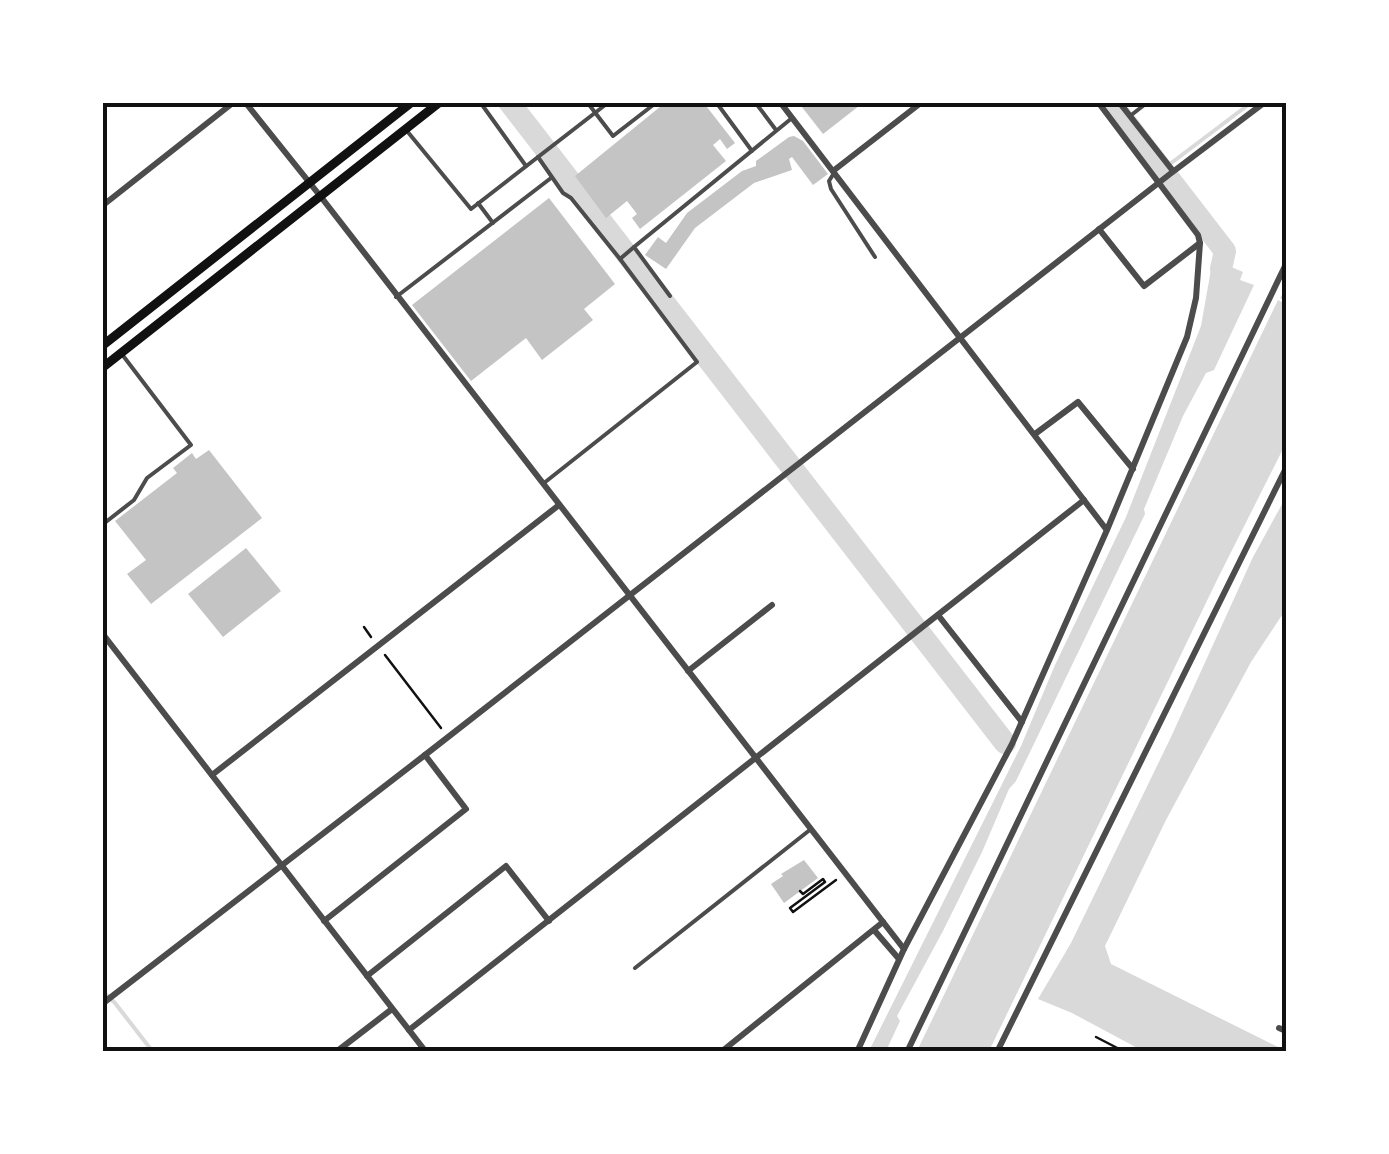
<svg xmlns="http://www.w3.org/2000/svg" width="1389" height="1154" viewBox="0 0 1389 1154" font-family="'PT Sans Narrow',sans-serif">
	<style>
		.water { fill: #d9d9d9 }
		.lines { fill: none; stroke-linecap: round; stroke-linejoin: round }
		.stream { stroke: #d9d9d9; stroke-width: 4 }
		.river { stroke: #d9d9d9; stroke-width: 22 }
		.building { fill: #c4c4c4 }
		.path { stroke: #111; stroke-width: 2.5 }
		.service { stroke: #4c4c4c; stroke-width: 4 }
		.minor { stroke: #4c4c4c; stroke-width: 6 }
		.secondary { stroke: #111; stroke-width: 9 }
		.neatline { fill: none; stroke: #111; stroke-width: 4 }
	</style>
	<rect width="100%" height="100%" fill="#fff"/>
	<g class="water">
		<polygon points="1223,242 1233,252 1229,266 1243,272 1240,280 1254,285 1214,370 1206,373 1183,416 1144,509 1145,514 1016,781 1009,789 982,852 943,931 897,1016 900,1021 886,1051 869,1051 1021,746 1055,665 1126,517 1201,326 1215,247"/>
		<polygon points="1283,293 1286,294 1286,443 1218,578 989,1051 917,1051 1278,300 1282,302 1283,300 1280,298"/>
		<polygon points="1286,497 1286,609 1251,662 1166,820 1105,946 1111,964 1286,1051 1143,1051 1072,1013 1038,999 1071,943 1171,737 1253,557"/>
	</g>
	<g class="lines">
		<g class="stream">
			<polyline points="1162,170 1252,102"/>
			<polyline points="102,991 115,1003 153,1052"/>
		</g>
		<g class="river">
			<polyline points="509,102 1005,743"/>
			<polyline points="1110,102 1225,251 1221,269"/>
		</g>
	</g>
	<g class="building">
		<polygon points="666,102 703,102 735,143 727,149 720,139 713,145 726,161 640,229 632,218 637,214 627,201 606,218 575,176"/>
		<polygon points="798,102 864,102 823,134"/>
		<polygon points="794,136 803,141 828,174 813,185 792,157 789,159 792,170 754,183 695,228 666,269 645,255 658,237 666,243 687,213 742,171 756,166 756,161 789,137"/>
		<polygon points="549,198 615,284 584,309 593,320 542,360 526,338 471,381 412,305"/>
		<polygon points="209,450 262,518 151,604 127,574 146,560 115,521 177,473 173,468 192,453 196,459"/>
		<polygon points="246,548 281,591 223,637 188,594"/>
		<polygon points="804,860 818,878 784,903 771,884 783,876 781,874"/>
	</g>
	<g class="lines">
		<g class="path">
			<polyline points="364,627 371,637"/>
			<polyline points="385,655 441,728"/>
			<polyline points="800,891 803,894 823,879 825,882 790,908 793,912 836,880"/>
			<polyline points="1096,1037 1125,1052"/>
		</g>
		<g class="service">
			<polyline points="480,102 526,166"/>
			<polyline points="587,102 613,136 657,102"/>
			<polyline points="716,102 752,151"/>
			<polyline points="755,102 776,130"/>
			<polyline points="1130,116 1148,102"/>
			<polyline points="407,131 471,209 609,102"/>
			<polyline points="538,157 563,193 571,198 620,259 697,362 544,483"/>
			<polyline points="834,173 829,181 831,189 875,257"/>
			<polyline points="478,203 493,223"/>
			<polyline points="620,259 634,247"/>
			<polyline points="670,296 634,247 792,118"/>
			<polyline points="396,297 551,178"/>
			<polyline points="102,525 134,500 147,478 191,445 121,353"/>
			<polyline points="635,968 811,829"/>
		</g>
		<g class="minor">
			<polyline points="245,102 321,197 904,949"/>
			<polyline points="780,102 1106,529"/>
			<polyline points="1119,102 1173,171"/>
			<polyline points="833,171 922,102"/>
			<polyline points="102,206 234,102"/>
			<polyline points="1099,229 1144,286 1200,243"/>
			<polyline points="1035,434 1078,402 1133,469"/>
			<polyline points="938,615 1022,722"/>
			<polyline points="102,633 426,1052"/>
			<polyline points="688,671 772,605"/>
			<polyline points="212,775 559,505"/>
			<polyline points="324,921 466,809 425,755"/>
			<polyline points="874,930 899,959"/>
			<polyline points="367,976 506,866 549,921"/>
			<polyline points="102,1004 425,755 1170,174 1265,102"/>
			<polyline points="1279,1028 1286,1031"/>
			<polyline points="409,1030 1084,500"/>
			<polyline points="336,1052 392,1009"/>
			<polyline points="721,1052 883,922"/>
			<polyline points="857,1052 904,949 1012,744 1107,530 1187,337 1196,298 1200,243 1198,235 1098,102"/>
			<polyline points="907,1052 1286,264"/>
			<polyline points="997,1052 1286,468"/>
		</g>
		<g class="secondary">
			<polyline points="102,346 412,102"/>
			<polyline points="102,368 440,102"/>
		</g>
	</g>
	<rect width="1389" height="1154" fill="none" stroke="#ffffff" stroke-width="210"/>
	<rect x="105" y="105" width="1179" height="944" class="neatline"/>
</svg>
